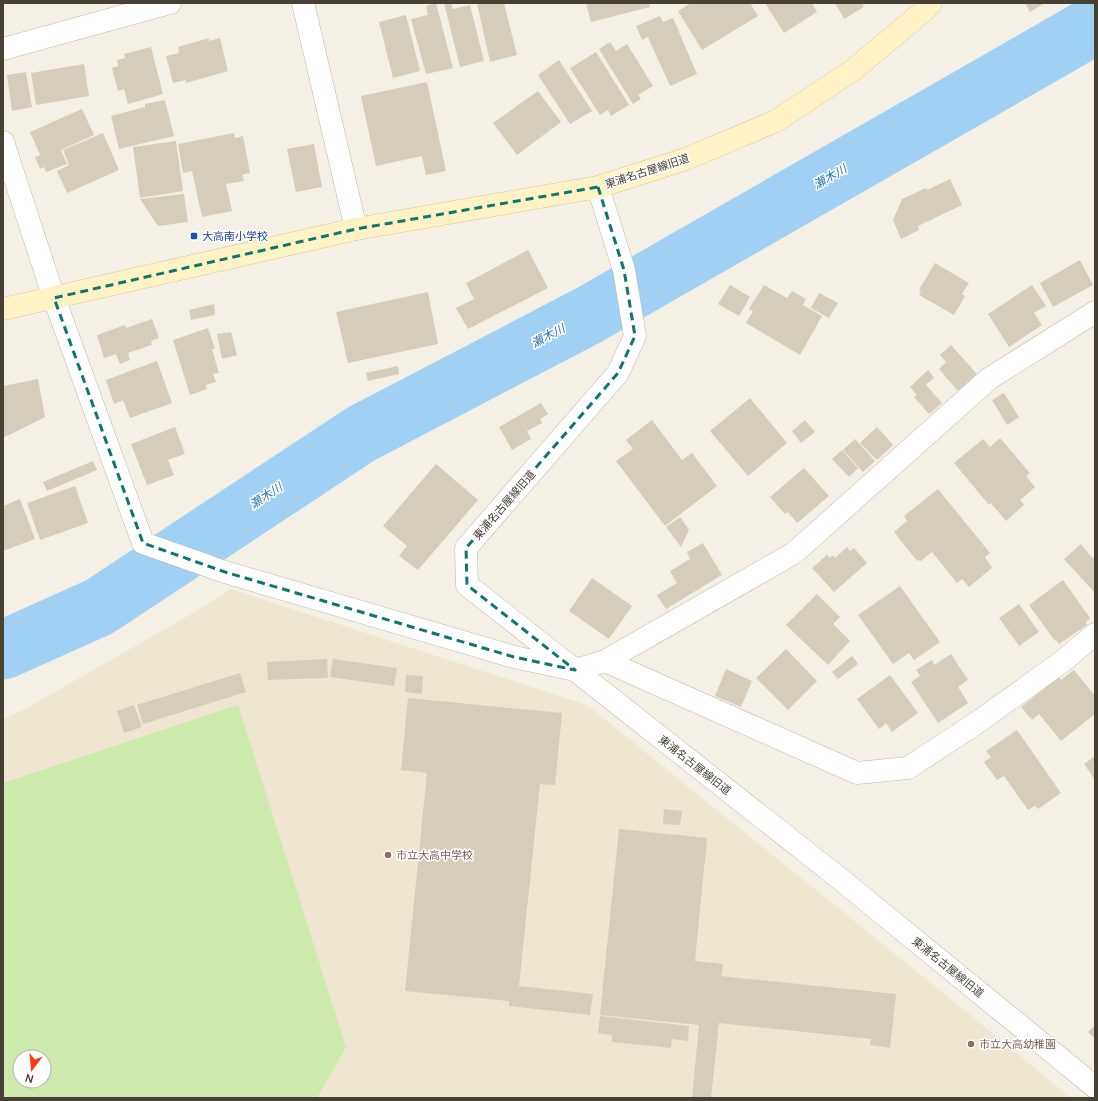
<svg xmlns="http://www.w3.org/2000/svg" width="1098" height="1101" viewBox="0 0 1098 1101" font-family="Manrope,'Noto Sans JP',sans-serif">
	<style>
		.education { fill: #eee6d0; fill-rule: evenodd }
		.green { fill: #ceeaad; fill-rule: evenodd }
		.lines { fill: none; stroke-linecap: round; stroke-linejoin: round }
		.river { stroke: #a0d0f3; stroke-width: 59 }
		.building { fill: #d6ccbb }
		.street-casing { stroke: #c0b8a8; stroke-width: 23 }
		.secondary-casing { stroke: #d6c594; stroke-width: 23 }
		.street { stroke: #fff; stroke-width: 22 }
		.secondary { stroke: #fff2c5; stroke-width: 22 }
		.marked { fill: none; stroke: #0f766e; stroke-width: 3; stroke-dasharray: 8 5; stroke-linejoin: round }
		.transit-dot { fill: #1a4fb4; stroke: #fff; stroke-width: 1.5 }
		.education-dot { fill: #8d6e63; stroke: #fff; stroke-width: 1.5 }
		.labels { text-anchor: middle; stroke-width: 3; stroke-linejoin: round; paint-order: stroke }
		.street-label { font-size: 11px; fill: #474035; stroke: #fff }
		.transit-label { font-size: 11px; fill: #164399; stroke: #fff; text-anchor: start }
		.education-label { font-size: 11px; fill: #785e54; stroke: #fff; text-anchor: start }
		.water-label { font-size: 12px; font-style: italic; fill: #2979b8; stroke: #fff }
	</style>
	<rect width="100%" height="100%" fill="#f4f0e6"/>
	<path class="education" d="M231 589 587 705 941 991 1071 1098H3V719L25 709 193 613ZM20 1057H44V1081H20Z"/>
	<path class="green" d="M238 705 346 1047 317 1098H3V783ZM20 1057H44V1081H20Z"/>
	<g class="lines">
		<polyline class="river" points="3,650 99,607 361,434 589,315 1095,25"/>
	</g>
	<g class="building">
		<polygon points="436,3 453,68 426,74 411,19 428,15 426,6"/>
		<polygon points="444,3 451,3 453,9 470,5 484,61 460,67"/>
		<polygon points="477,3 504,3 517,55 490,62"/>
		<polygon points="586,3 649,3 650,7 591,22"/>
		<polygon points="691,3 750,3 758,16 702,50 678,11"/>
		<polygon points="765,3 812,3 817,12 784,33"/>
		<polygon points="835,3 862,3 864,7 844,19"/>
		<polygon points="1025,3 1045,3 1030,12"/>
		<polygon points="406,15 420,71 393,78 379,22"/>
		<polygon points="660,16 663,22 673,18 697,74 670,86 648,37 642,40 636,26"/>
		<polygon points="209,38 209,41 220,38 228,71 186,83 186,80 173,83 166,56 179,53 178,47"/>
		<polygon points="610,42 616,51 627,44 653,86 638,95 641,99 633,104 599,49"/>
		<polygon points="151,47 163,94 128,104 124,89 118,91 112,68 118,66 117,60 125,58 124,54"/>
		<polygon points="596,52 629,105 611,116 608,110 600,115 570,68"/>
		<polygon points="559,60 592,111 570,124 538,75"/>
		<polygon points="84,64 89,96 36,105 31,73"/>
		<polygon points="26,72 32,107 12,111 7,75"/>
		<polygon points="427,82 446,171 426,175 422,156 376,166 361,96"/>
		<polygon points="538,91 561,122 517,155 493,123"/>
		<polygon points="165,100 174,136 119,149 111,116 145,107 145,104"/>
		<polygon points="82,109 94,135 61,150 67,164 46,172 44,167 40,169 35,157 40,155 30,132"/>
		<polygon points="103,133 119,170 67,193 57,171 69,165 63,150"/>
		<polygon points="234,133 235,138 243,136 250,173 242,175 244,181 226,184 232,211 202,217 192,171 183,173 178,144"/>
		<polygon points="176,141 183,191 140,198 133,147"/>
		<polygon points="314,144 322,187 296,192 287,149"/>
		<polygon points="950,179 962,205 918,226 919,230 901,239 893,220 902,199 926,188 927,190"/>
		<polygon points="184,194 188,222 158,226 140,199"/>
		<polygon points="528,250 548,288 468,329 456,308 474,299 466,283"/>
		<polygon points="1080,260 1093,285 1053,307 1040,283"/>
		<polygon points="935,263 969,283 962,294 965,296 954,315 919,295 921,291 919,290"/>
		<polygon points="730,285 750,297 739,316 718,304"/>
		<polygon points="764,285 787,298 792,291 806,299 803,305 822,316 800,355 746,323 753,311 749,309"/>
		<polygon points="1032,285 1046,306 1034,313 1042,325 1009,347 988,314"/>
		<polygon points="428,292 438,344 348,363 336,312"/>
		<polygon points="819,293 838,303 829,318 811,308"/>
		<polygon points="214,304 215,315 191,320 189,310"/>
		<polygon points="152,319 159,338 151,341 152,345 128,353 130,360 120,364 116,354 104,358 97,335 125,325 126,328"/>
		<polygon points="208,328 215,349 212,349 219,373 213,374 216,382 206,385 207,389 190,395 173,340"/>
		<polygon points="231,332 237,355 222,359 217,334"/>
		<polygon points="951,345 977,374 958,391 939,369 946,362 940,355"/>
		<polygon points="157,361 172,403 130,418 123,400 114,404 106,380"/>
		<polygon points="398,366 399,374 368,381 366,373"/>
		<polygon points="928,370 934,378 926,385 942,403 929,414 914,397 917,395 910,387"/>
		<polygon points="38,379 45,417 3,438 3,386"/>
		<polygon points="1004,393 1019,417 1007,425 992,400"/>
		<polygon points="750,398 787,443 748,476 710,431"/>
		<polygon points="541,403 548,414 540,419 542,423 527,431 531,439 512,450 499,427"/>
		<polygon points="652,420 682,460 692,453 717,486 665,526 616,461 633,449 626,440"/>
		<polygon points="805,420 815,432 801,443 792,431"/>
		<polygon points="175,427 185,454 168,460 174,475 147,485 131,444"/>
		<polygon points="877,427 893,445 877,460 860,443"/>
		<polygon points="1000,438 1030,473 1026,476 1035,487 1020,500 1024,505 1006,521 991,503 989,505 954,463 983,439 990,447"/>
		<polygon points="855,439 875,461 863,472 843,450"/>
		<polygon points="842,450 858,468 849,477 832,459"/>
		<polygon points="93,461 97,470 47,491 43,482"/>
		<polygon points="436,464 478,500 418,570 399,556 407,546 383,526"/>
		<polygon points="804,468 829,496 797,523 788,512 785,514 770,497"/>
		<polygon points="75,486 88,523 40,540 27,503"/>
		<polygon points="938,489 990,553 985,557 992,568 969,587 962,579 957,583 932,552 921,561 919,560 917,561 894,532 907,521 904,516"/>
		<polygon points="20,499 35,539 3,551 3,506"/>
		<polygon points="680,517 689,530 681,547 666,527"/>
		<polygon points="703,543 722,575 666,609 657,595 677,583 670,571 690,559 687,552"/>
		<polygon points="1081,544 1092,558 1095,556 1095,593 1064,559"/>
		<polygon points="847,547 850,551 854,548 867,563 834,592 812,568 827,555 830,558 833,555 835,558"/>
		<polygon points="592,578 632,606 609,639 569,611"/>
		<polygon points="1063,580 1090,618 1086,622 1087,625 1059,644 1056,640 1055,641 1029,605"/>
		<polygon points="900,586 940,642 914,660 909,653 893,664 858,615"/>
		<polygon points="817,594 840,617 833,624 850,641 828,665 786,625"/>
		<polygon points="1019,604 1039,632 1019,646 999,618"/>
		<polygon points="786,649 817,681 788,710 756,678"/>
		<polygon points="951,654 968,680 958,687 968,703 938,723 911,682 920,676 916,670 932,660 934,665"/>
		<polygon points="852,656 858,664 838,679 832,672"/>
		<polygon points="327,659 328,678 268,680 267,662"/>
		<polygon points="333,659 397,668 394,686 330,677"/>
		<polygon points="726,669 752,681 741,707 715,696"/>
		<polygon points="1074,670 1095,696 1095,714 1061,741 1039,714 1032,720 1021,707 1059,677 1061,680"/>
		<polygon points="240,673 246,692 143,724 137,705"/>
		<polygon points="406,675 423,676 422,694 405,692"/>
		<polygon points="890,675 918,713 892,732 886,723 879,729 857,699"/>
		<polygon points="408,698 562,713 555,785 540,784 519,986 593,994 590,1015 509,1006 509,1001 405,991 427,773 401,770"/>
		<polygon points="134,705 142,727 124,733 117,711"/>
		<polygon points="1017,730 1061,793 1038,809 1035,806 1028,810 1004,776 997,780 984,762 991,757 986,751"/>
		<polygon points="1095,756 1095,780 1084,764"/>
		<polygon points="664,809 682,811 680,825 663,824"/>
		<polygon points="619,829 707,838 695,961 723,964 721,976 896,994 890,1048 870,1045 871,1039 719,1023 711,1098 692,1098 699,1025 600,1015"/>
		<polygon points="600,1016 689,1026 688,1041 672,1039 671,1048 612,1042 612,1035 598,1033"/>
		<polygon points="1095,1025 1095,1039 1088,1032"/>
	</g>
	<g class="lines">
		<defs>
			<g id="street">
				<polyline points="303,3 356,229"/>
				<polyline points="3,49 170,3"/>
				<polyline points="3,142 54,298 143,543 225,572 514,657 575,670 605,661 794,553 990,378 1095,312"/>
				<polyline points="598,187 624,270 635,336 618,373 466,548 467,585 839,878 1095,1087"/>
				<polyline points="605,661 857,773 908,768 975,724 1063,661 1095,634"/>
			</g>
			<polyline id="secondary" points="3,309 356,229 598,187 686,159 776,121 853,70 924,11 931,3"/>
		</defs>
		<use href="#street" class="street-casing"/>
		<use href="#secondary" class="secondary-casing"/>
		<use href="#street" class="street"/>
		<use href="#secondary" class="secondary"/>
	</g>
	<path class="marked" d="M598 187 624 270 635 336 618 373 466 548 467 585 575 670 514 657 225 572 143 543 54 298 356 229Z"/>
	<rect class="transit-dot" x="190" y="232" width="8" height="8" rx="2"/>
	<g class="education-dot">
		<circle cx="388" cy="855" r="4"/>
		<circle cx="971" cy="1044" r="4"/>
	</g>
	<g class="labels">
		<g class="street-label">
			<text transform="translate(647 171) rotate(-18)" y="4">東浦名古屋線旧道</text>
			<text transform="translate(504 505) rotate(-49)" y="4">東浦名古屋線旧道</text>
			<text transform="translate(695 765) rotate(38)" y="4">東浦名古屋線旧道</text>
			<text transform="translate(948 967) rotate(39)" y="4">東浦名古屋線旧道</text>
		</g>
		<g class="transit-label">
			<text x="202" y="240">大高南小学校</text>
		</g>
		<g class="education-label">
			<text x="396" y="859">市立大高中学校</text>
			<text x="979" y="1048">市立大高幼稚園</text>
		</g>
		<g class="water-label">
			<text transform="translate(830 177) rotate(-30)" y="4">瀬木川</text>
			<text transform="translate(548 336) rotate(-28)" y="4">瀬木川</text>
			<text transform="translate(266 496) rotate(-33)" y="4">瀬木川</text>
		</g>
	</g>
	<rect width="1098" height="1101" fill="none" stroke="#474035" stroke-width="8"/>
	<g transform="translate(32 1069) rotate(196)"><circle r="19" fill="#ffffff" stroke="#b5b3ae"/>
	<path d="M0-3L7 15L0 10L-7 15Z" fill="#ff3a12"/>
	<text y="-6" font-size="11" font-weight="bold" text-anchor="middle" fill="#474035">N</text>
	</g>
</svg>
